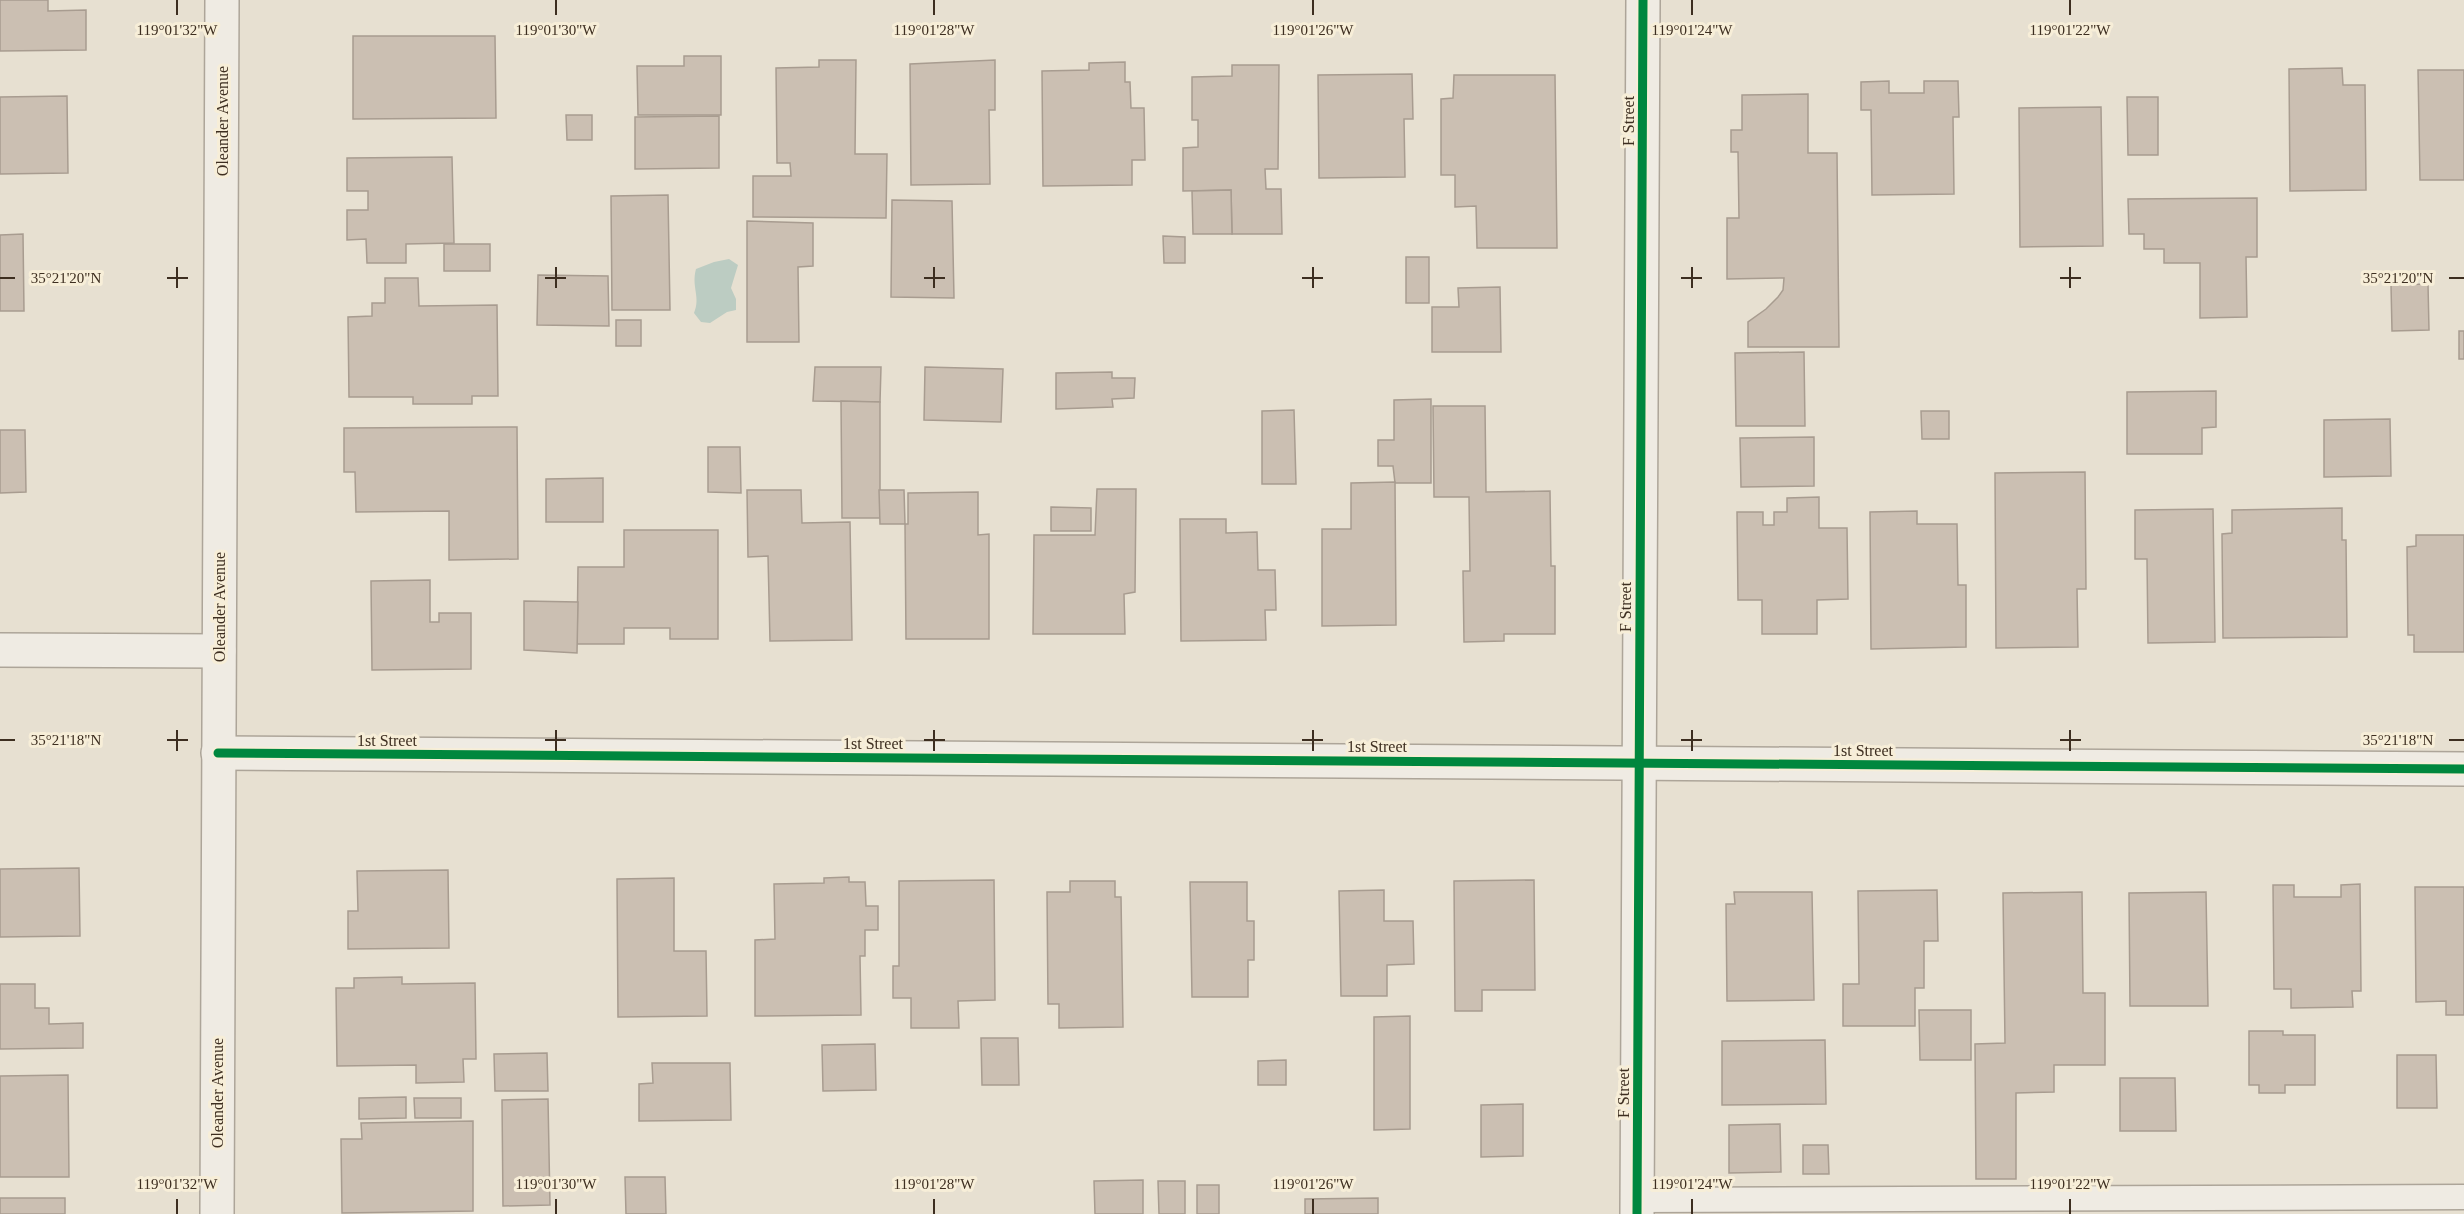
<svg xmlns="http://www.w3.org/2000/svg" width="2464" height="1214" viewBox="0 0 2464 1214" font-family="Georgia,serif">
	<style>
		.water { fill: #bcccc2 }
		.building { fill: #cbbfb2; stroke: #a89c90; stroke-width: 1.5 }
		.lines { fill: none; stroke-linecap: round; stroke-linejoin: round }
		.lane-casing { stroke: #ada599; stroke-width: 27 }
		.street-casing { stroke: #ada599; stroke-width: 36 }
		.lane { stroke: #efebe3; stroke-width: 24 }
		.street { stroke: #efebe3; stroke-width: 33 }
		.cycleway-casing { stroke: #f7eed8; stroke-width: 13 }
		.cycleway { stroke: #00873e; stroke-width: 9 }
		.ticks { fill: none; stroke: #3d2e20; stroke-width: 2 }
		.labels { text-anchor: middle; stroke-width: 6; stroke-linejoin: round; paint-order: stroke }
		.street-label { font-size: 16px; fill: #3d2e20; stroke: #f7eed8 }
		.ticks-label { font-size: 15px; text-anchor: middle; fill: #3d2e20; stroke: #f7eed8; stroke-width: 6; stroke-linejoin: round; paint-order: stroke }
	</style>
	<rect width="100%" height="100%" fill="#e7e0d1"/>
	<path class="water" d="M729 259 738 265 731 288 736 299V310L727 312 710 323 701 322 694 313C701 297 691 287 696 269L714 262Z"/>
	<g class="building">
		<polygon points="0,0 48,0 48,11 86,10 86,50 0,51"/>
		<polygon points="353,36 495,36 496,118 353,119"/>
		<polygon points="684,56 721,56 721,115 638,115 637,66 684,66"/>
		<polygon points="819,60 856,60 855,154 887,154 886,218 753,217 753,176 791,176 790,163 777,163 776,68 819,67"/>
		<polygon points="995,60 995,110 989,110 990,184 911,185 910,64"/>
		<polygon points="1125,62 1125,82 1130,82 1131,108 1144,108 1145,160 1132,160 1132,185 1043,186 1042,71 1089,70 1089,63"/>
		<polygon points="1232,65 1279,65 1278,169 1265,169 1266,189 1281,189 1282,234 1232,234 1231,190 1183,191 1183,148 1198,147 1198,120 1192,120 1192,77 1232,76"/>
		<polygon points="2342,68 2343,85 2365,85 2366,190 2290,191 2289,69"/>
		<polygon points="2418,70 2464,70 2464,180 2420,180"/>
		<polygon points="1412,74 1413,119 1404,119 1405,177 1319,178 1318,75"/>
		<polygon points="1454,75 1555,75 1557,248 1477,248 1476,206 1455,207 1455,175 1441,175 1441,99 1453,98"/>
		<polygon points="1889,81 1889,93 1924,93 1924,81 1958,81 1959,117 1953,117 1954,194 1872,195 1871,110 1861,110 1861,82"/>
		<polygon points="1808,94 1808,153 1837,153 1839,347 1748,347 1748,322 1766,309 1778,297 1783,290 1784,278 1727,279 1727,218 1739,218 1738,152 1731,152 1731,130 1742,130 1742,95"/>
		<polygon points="67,96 68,173 0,174 0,97"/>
		<polygon points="2127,97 2158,97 2158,155 2128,155"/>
		<polygon points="2101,107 2103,246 2020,247 2019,108"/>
		<polygon points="566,115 592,115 592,140 567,140"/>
		<polygon points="719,116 719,168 635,169 635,117"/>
		<polygon points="452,157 454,243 406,244 406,263 367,263 366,239 347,240 347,210 368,210 368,191 347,191 347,158"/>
		<polygon points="1231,190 1232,234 1193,234 1192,191"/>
		<polygon points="668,195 670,310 612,310 611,196"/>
		<polygon points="2257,198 2257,257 2246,257 2247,317 2200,318 2200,263 2164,263 2164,249 2144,249 2144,234 2129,234 2128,199"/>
		<polygon points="892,200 952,201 954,298 891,297"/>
		<polygon points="747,221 813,223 813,266 798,267 799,342 747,342"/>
		<polygon points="23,234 24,311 0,311 0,235"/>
		<polygon points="1163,236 1185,237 1185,263 1164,263"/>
		<rect x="444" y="244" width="46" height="27"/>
		<rect x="1406" y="257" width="23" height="46"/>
		<polygon points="538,275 608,276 609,326 537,325"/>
		<polygon points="385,278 418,278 419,306 497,305 498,396 472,396 472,404 413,404 413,397 349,397 348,317 372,316 372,303 385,303"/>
		<polygon points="2428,284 2429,330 2392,331 2391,285"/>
		<polygon points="1500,287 1501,352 1432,352 1432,307 1459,307 1458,288"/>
		<rect x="616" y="320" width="25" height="26"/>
		<rect x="2459" y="331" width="5" height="28"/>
		<polygon points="1804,352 1805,426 1736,426 1735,353"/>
		<polygon points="815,367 881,367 880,402 813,401"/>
		<polygon points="925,367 1003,369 1001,422 924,420"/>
		<polygon points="1112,372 1112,378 1135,378 1134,398 1112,399 1113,407 1056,409 1056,373"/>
		<polygon points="2216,391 2216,427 2202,428 2202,454 2127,454 2127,392"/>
		<polygon points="1431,399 1431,483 1395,483 1393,466 1378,466 1378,440 1394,440 1394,400"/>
		<polygon points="841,401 880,402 880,518 842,518"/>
		<polygon points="1433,406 1485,406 1486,492 1550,491 1551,566 1555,566 1555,634 1504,634 1504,641 1464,642 1463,571 1470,571 1469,497 1434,497"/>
		<polygon points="1294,410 1296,484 1262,484 1262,411"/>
		<polygon points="1921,411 1949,411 1949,439 1922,439"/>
		<polygon points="2390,419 2391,476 2324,477 2324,420"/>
		<polygon points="517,427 518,559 449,560 449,511 356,512 355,472 344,472 344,428"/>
		<polygon points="0,430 25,430 26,492 0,493"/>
		<polygon points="1814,437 1814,486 1741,487 1740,438"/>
		<polygon points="708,447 740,447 741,493 708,492"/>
		<polygon points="2085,472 2086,589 2077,589 2078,647 1996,648 1995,473"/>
		<polygon points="603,478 603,522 546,522 546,479"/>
		<polygon points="1395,482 1396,625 1322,626 1322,529 1351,529 1351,483"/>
		<polygon points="1097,489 1136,489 1135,592 1124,594 1125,634 1033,634 1034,535 1095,535"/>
		<polygon points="747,490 801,490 802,523 850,522 852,640 770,641 768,556 748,557"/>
		<polygon points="879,490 904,490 905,524 880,524"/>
		<polygon points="978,492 978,535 989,534 989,639 906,639 905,524 908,524 908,493"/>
		<polygon points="1819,497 1819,528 1847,528 1848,599 1817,600 1817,634 1762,634 1762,600 1738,600 1737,512 1763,512 1763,525 1774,525 1774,512 1787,512 1787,498"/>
		<polygon points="1051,507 1091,508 1091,531 1051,531"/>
		<polygon points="2342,508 2342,540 2346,540 2347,637 2223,638 2222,534 2232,533 2232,510"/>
		<polygon points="2213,509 2215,642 2148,643 2147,559 2135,559 2135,510"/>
		<polygon points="1917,511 1917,524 1957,524 1958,585 1966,585 1966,647 1871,649 1870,512"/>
		<polygon points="1180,519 1226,519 1226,533 1257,532 1258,570 1275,570 1276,610 1265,610 1266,640 1181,641"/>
		<polygon points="624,530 718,530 718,639 670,639 670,628 624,628 624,644 577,644 578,567 624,567"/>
		<polygon points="2416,535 2464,535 2464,652 2414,652 2414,635 2408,635 2407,547 2416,546"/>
		<polygon points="430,580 430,622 439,622 439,613 471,613 471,669 372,670 371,581"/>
		<polygon points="524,601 578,602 577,653 524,650"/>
		<polygon points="79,868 80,936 0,937 0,869"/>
		<polygon points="448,870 449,948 348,949 348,911 358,911 357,871"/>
		<polygon points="849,877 849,882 865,882 866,906 878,906 878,930 865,930 865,956 860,956 861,1015 755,1016 755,940 775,939 774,884 824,883 824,878"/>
		<polygon points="674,878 674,951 706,951 707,1016 618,1017 617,879"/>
		<polygon points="994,880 995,1000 958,1001 959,1028 911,1028 911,998 893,998 893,966 899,966 899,881"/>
		<polygon points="1534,880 1535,990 1482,990 1482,1011 1455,1011 1454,881"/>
		<polygon points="1070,881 1115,881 1115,897 1121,897 1123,1027 1059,1028 1059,1004 1048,1004 1047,892 1070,892"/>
		<polygon points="1190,882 1247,882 1247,921 1254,921 1254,960 1248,960 1248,997 1192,997"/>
		<polygon points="2360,884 2361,991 2352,991 2353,1007 2291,1008 2291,989 2274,989 2273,885 2294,885 2294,897 2341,897 2341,885"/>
		<polygon points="2415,887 2464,887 2464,1015 2446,1015 2446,1001 2416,1002"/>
		<polygon points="1384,890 1384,921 1413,921 1414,964 1387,965 1387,996 1341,996 1339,891"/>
		<polygon points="1937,890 1938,941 1924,941 1924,988 1915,988 1915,1026 1843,1026 1843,984 1859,984 1858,891"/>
		<polygon points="1734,892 1812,892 1814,1000 1727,1001 1726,904 1735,904"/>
		<polygon points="2082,892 2083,993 2105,993 2105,1065 2054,1065 2054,1092 2016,1093 2016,1179 1976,1179 1975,1044 2005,1043 2003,893"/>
		<polygon points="2206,892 2208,1006 2130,1006 2129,893"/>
		<polygon points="402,977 402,984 475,983 476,1059 463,1059 464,1082 416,1083 416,1065 337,1066 336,988 354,988 354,978"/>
		<polygon points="0,984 35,984 35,1008 49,1008 49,1024 83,1023 83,1048 0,1049"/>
		<polygon points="1919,1010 1971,1010 1971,1060 1920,1060"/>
		<polygon points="1410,1016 1410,1129 1374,1130 1374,1017"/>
		<polygon points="2249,1031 2283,1031 2283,1035 2315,1035 2315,1085 2285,1085 2285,1093 2259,1093 2259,1085 2249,1085"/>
		<polygon points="981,1038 1018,1038 1019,1085 982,1085"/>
		<polygon points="1825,1040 1826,1104 1722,1105 1722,1041"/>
		<polygon points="875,1044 876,1090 823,1091 822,1045"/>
		<polygon points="547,1053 548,1091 495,1091 494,1054"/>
		<polygon points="2397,1055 2436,1055 2437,1108 2397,1108"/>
		<polygon points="1286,1060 1286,1085 1258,1085 1258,1061"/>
		<polygon points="652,1063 730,1063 731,1120 639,1121 639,1084 653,1083"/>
		<polygon points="68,1075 69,1177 0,1177 0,1076"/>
		<polygon points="2120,1078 2175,1078 2176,1131 2120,1131"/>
		<polygon points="406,1097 406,1118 359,1119 359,1098"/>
		<polygon points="414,1098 461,1098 461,1118 415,1118"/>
		<polygon points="548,1099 550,1205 503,1206 502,1100"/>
		<polygon points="1523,1104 1523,1156 1481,1157 1481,1105"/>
		<polygon points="473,1121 473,1211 342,1213 341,1139 362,1139 361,1123"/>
		<polygon points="1780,1124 1781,1172 1729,1173 1729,1125"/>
		<polygon points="1803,1145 1828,1145 1829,1174 1803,1174"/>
		<polygon points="625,1177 665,1177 666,1214 626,1214"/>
		<polygon points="1143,1180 1143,1214 1095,1214 1094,1181"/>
		<polygon points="1158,1181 1185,1181 1185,1214 1159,1214"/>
		<rect x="1197" y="1185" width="22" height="29"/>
		<rect x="0" y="1198" width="65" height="16"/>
		<polygon points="1378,1198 1378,1214 1305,1214 1305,1199"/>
	</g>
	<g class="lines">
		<defs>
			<polyline id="lane" points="1637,1200 2464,1197"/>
			<g id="street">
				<polyline points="0,650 219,651"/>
				<polyline points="218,753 2464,769"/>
				<polyline points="217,1214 222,0"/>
				<polyline points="1637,1214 1643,0"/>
			</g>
		</defs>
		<use href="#lane" class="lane-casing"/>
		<use href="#street" class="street-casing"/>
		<use href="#lane" class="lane"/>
		<use href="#street" class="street"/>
		<defs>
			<g id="cycleway">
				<polyline points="218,753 2464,769"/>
				<polyline points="1637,1214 1643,0"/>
			</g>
		</defs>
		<use href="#cycleway" class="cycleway-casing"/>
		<use href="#cycleway" class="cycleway"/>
	</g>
	<path class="ticks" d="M177 0V15M556 0V15M934 0V15M1313 0V15M1692 0V15M2070 0V15M177 267V288M556 267V288M934 267V288M1313 267V288M1692 267V288M2070 267V288M0 278H15M167 278H188M545 278H566M924 278H945M1302 278H1323M1681 278H1702M2060 278H2081M2449 278H2464M177 730V751M556 730V751M934 730V751M1313 730V751M1692 730V751M2070 730V751M0 740H15M167 740H188M545 740H566M924 740H945M1302 740H1323M1681 740H1702M2060 740H2081M2449 740H2464M177 1199V1214M556 1199V1214M934 1199V1214M1313 1199V1214M1692 1199V1214M2070 1199V1214"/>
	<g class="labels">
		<g class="street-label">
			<text transform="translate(222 121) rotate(-90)" y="6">Oleander Avenue</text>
			<text transform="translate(1628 121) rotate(-90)" y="6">F Street</text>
			<text transform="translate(219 607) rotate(-90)" y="6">Oleander Avenue</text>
			<text transform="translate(1625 607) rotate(-90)" y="6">F Street</text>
			<text x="387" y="746">1st Street</text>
			<text x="873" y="749">1st Street</text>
			<text x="1377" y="752">1st Street</text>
			<text x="1863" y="756">1st Street</text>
			<text transform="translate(217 1093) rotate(-90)" y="6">Oleander Avenue</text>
			<text transform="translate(1623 1093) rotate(-90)" y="6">F Street</text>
		</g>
	</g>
	<g class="ticks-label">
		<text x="177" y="35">119°01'32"W</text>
		<text x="556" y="35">119°01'30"W</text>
		<text x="934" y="35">119°01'28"W</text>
		<text x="1313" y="35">119°01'26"W</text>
		<text x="1692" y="35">119°01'24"W</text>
		<text x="2070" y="35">119°01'22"W</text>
		<text x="66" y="283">35°21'20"N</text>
		<text x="2398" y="283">35°21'20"N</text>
		<text x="66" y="745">35°21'18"N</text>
		<text x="2398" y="745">35°21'18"N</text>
		<text x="177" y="1189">119°01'32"W</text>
		<text x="556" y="1189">119°01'30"W</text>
		<text x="934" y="1189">119°01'28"W</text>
		<text x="1313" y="1189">119°01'26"W</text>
		<text x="1692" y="1189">119°01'24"W</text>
		<text x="2070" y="1189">119°01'22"W</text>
	</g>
</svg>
